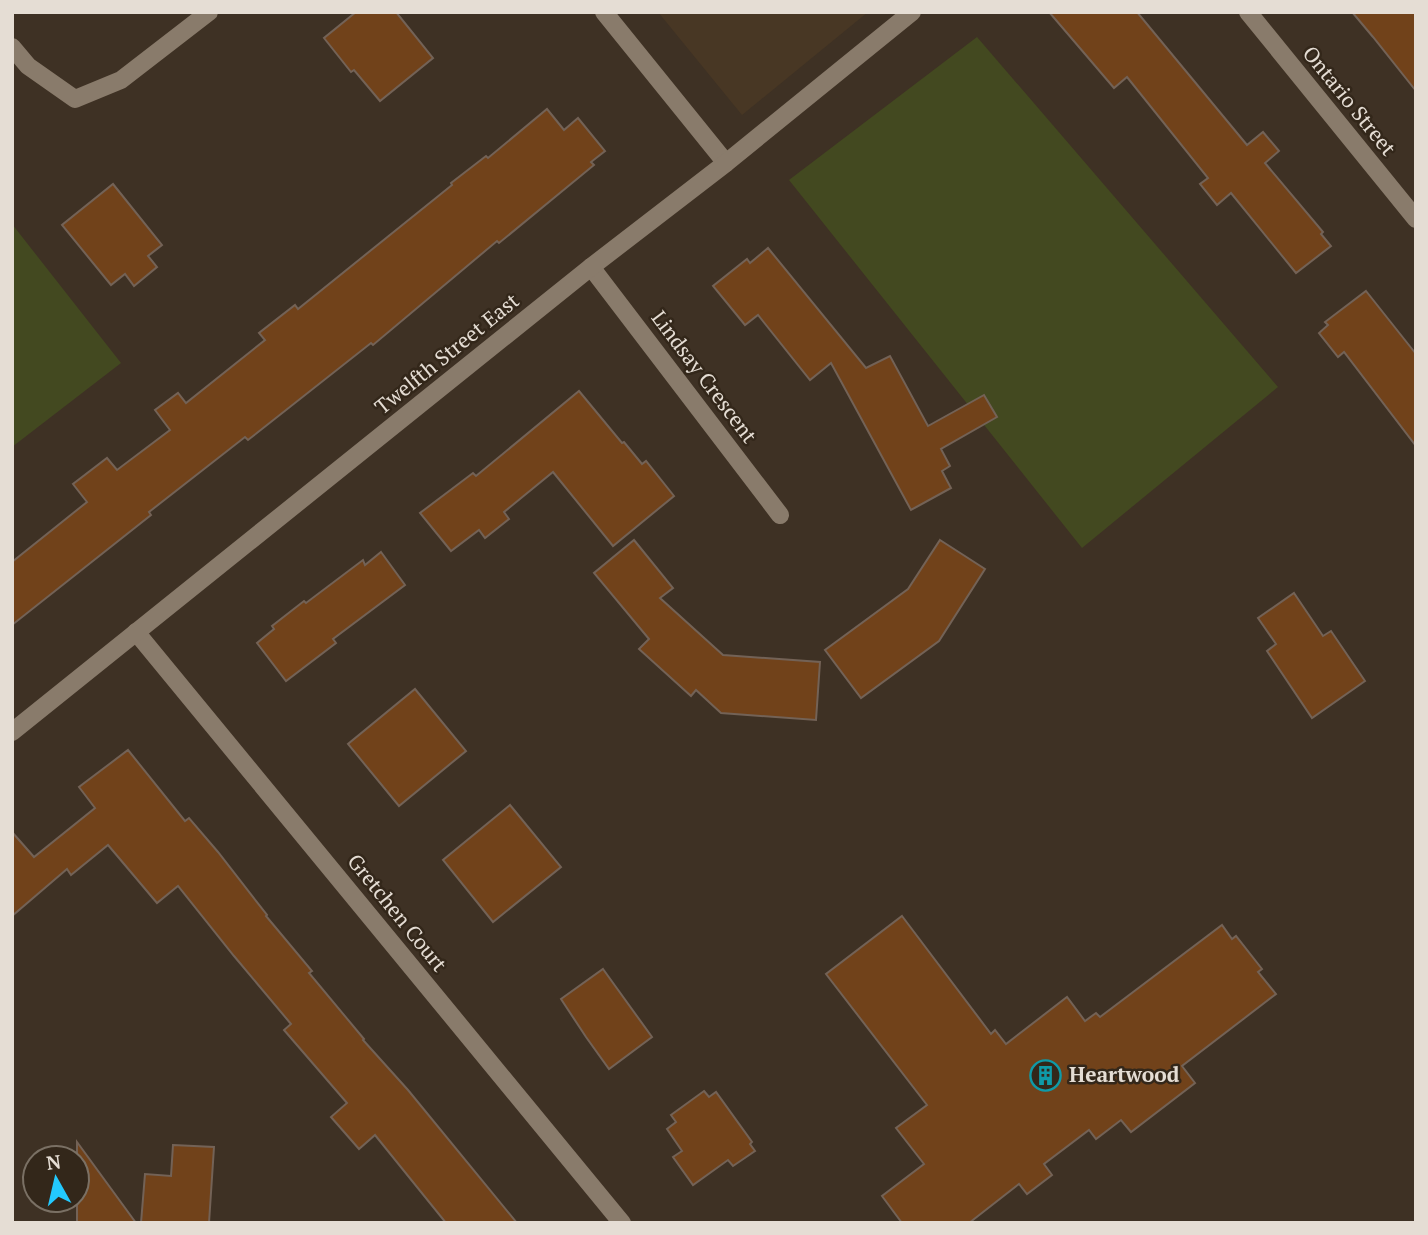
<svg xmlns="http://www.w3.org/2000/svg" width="1428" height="1235" viewBox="0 0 1428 1235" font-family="'PT Serif',serif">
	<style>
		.built { fill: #483724 }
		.green { fill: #434920 }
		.building { fill: #71421a; stroke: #736256; stroke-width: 2 }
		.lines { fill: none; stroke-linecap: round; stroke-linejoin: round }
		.minor { stroke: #897b6b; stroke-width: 18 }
		.labels { text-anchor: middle; stroke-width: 5; stroke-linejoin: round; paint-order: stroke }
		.street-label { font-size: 21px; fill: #e5ddd4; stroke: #33271a }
		.poi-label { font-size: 21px; font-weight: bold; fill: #e5ddd4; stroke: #33271a; text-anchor: start }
	</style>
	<rect width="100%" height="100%" fill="#3e3124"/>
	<polygon class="built" points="658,12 868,12 742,115"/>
	<g class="green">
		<polygon points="977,37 1278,387 1082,548 789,180"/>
		<polygon points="12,224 121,363 12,447"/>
	</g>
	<g class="building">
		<polygon points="356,12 396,12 433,58 380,101 354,70 351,72 324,38"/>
		<polygon points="1049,12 1137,12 1247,145 1263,132 1279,151 1265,163 1323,232 1321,234 1331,246 1296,273 1231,193 1217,205 1200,184 1208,178 1127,77 1114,88"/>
		<polygon points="1352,12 1416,12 1416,91 1373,37"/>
		<polygon points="547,109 564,130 578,118 605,151 591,162 594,165 499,243 497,241 373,345 371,343 248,440 245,437 149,512 151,515 12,625 12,562 87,502 73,484 107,458 117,470 170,430 155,410 178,393 186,403 265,340 259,333 295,305 298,309 452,185 451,183 486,156 488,158"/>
		<polygon points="113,184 162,245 148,256 157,267 134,286 125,274 111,285 62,225"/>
		<polygon points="768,248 866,368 890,356 928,426 984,395 997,417 941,449 950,466 942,471 951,488 911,510 831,363 810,380 758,315 745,325 713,286 747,259 750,263"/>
		<polygon points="1366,291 1416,354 1416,446 1344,352 1338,357 1319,333 1328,325 1325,322"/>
		<polygon points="579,391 622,443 624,442 642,464 646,461 674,496 613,546 553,472 504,512 509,519 485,538 479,530 451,551 420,513 473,473 476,476"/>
		<polygon points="634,540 673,588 660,598 723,655 820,662 816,720 721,713 696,690 691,696 639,649 649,639 594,573"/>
		<polygon points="940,540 985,569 939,641 861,698 825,650 908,589"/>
		<polygon points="381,552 405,585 333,639 336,643 286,681 257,643 274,629 272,626 304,601 306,603 363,560 365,565"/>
		<polygon points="1294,593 1323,636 1331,631 1365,681 1312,718 1267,651 1276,644 1258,618"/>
		<polygon points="415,689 466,751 399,806 348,744"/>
		<polygon points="128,750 185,821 189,818 218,852 267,915 266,916 312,971 309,973 364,1039 363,1040 408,1090 517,1223 446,1223 375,1135 359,1149 331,1117 347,1103 284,1030 291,1024 234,956 178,886 157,903 108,845 71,875 67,869 12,916 12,832 34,857 95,808 79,787"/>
		<polygon points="510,805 561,867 493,922 443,860"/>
		<polygon points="902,916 991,1034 995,1030 1006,1044 1067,997 1085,1021 1096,1013 1100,1017 1222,925 1232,939 1236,936 1262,969 1258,972 1276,994 1182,1066 1195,1083 1131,1132 1121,1120 1096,1139 1089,1130 1044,1164 1052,1175 1027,1194 1019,1184 969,1223 902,1223 882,1196 924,1164 896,1128 927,1105 826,974"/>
		<polygon points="603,969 652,1037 609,1069 586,1037 561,999"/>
		<polygon points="704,1091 709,1097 716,1092 752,1142 750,1144 755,1151 733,1166 728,1160 693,1185 673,1157 682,1151 667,1129 676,1122 671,1115"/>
		<polygon points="77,1142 136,1223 77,1223"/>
		<polygon points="173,1145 214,1147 209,1223 141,1223 145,1174 171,1176"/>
	</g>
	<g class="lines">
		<g class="minor">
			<polyline points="604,12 726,163"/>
			<polyline points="1248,12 1416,219"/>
			<polyline points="12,47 28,66 75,99 121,80 209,12"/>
			<polyline points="591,267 780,515"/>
			<polyline points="136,632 622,1223"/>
			<polyline points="12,732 591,267 726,163 912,12"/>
		</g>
	</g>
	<defs>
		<symbol id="building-ring" viewBox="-11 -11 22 22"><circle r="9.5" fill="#33271a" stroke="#0f9aa8" stroke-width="1.5"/><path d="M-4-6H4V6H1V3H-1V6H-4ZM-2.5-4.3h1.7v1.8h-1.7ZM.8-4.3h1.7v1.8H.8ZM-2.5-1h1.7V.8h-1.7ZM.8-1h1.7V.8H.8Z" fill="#0f9aa8"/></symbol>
	</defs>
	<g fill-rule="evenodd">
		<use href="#building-ring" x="1028" y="1058" width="35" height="35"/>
	</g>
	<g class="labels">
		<g class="street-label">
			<text transform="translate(1349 101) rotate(51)" y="7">Ontario Street</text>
			<text transform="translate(447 354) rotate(-39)" y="7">Twelfth Street East</text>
			<text transform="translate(704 377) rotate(53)" y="7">Lindsay Crescent</text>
			<text transform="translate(397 913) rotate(51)" y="7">Gretchen Court</text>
		</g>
		<g class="poi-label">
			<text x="1069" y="1082">Heartwood</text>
		</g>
	</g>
	<rect width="1428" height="1235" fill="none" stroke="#e5ddd4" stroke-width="28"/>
	<g transform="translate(56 1179) rotate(352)"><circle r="33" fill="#33271a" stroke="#7a7064" stroke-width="2"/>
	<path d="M0-5L12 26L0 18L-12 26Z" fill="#23c9fe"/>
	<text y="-10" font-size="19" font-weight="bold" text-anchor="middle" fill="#e5ddd4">N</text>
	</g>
</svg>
